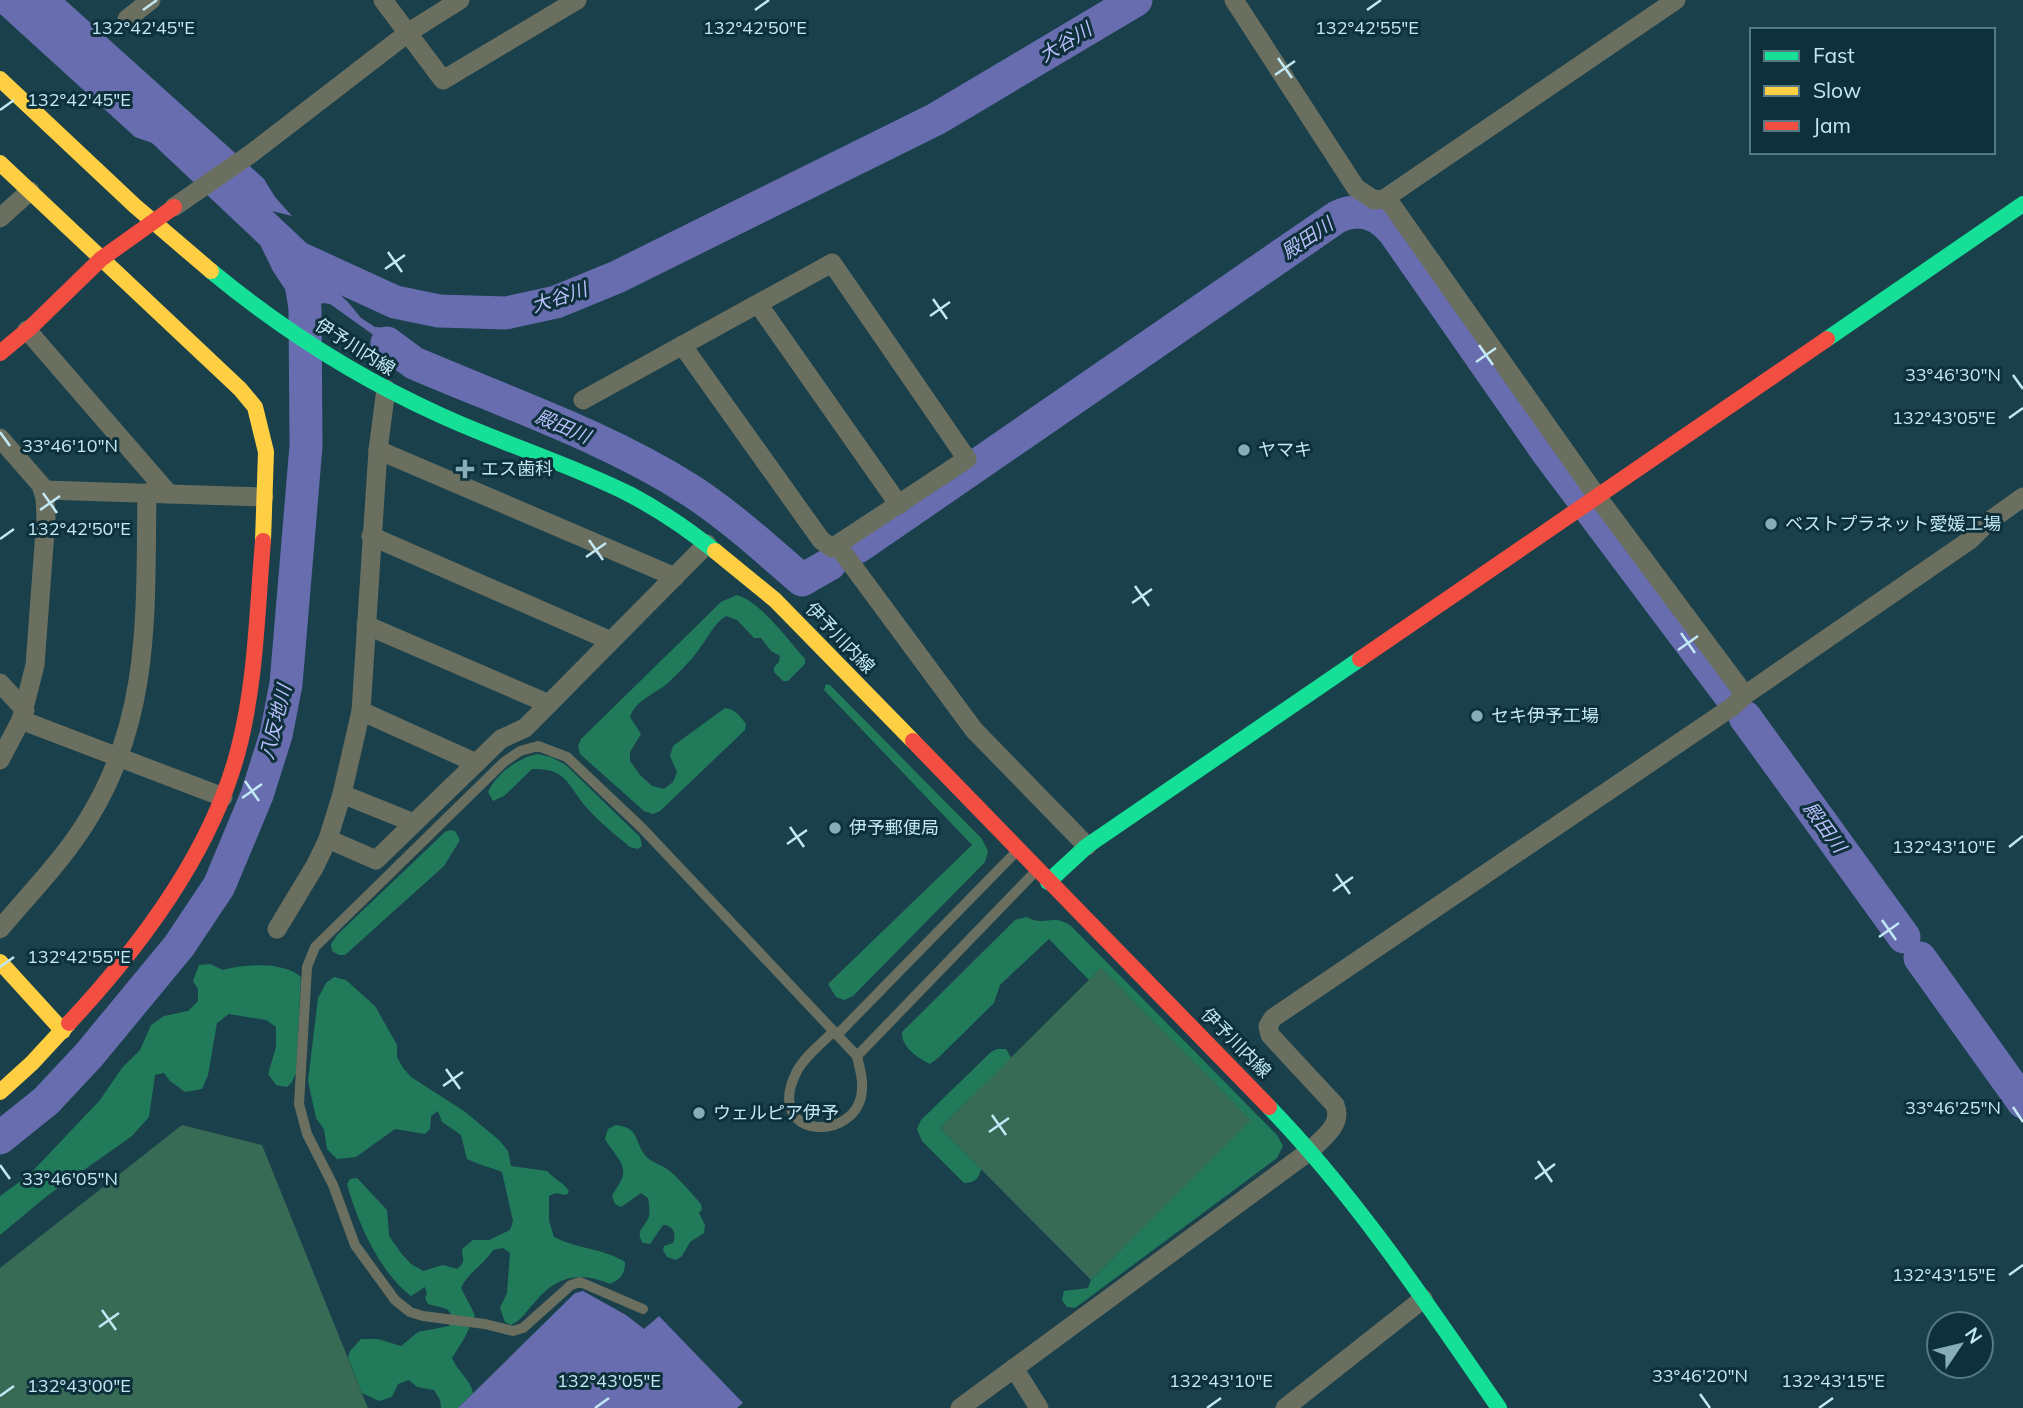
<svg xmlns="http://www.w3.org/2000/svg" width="2023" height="1408" viewBox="0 0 2023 1408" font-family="Mulish,'Noto Sans JP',sans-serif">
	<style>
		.green { fill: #376b56 }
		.forest { fill: #217b5a }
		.water { fill: #676daf }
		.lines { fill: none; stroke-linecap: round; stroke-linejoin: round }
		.river { stroke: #676daf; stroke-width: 33 }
		.lane { stroke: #6b6f5f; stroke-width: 10 }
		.street { stroke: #6b6f5f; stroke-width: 19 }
		.fast { stroke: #16e098; stroke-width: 16 }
		.slow { stroke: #ffcf43; stroke-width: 16 }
		.jam { stroke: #f24e42; stroke-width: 16 }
		.ticks { fill: none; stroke: #c2e7f5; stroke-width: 2.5 }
		.poi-dot { fill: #87adba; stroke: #0d303a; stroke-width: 2.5 }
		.labels { text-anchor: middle; stroke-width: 6; stroke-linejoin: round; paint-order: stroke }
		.street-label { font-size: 18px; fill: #c2e7f5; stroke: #0d303a }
		.poi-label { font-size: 18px; fill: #c2e7f5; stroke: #0d303a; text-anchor: start }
		.water-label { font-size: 19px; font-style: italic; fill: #bbbffb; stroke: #0d303a }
		.ticks-label { font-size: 18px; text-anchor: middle; fill: #c2e7f5; stroke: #0d303a; stroke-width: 6; stroke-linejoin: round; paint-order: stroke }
	</style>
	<rect width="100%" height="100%" fill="#19404b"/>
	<g class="green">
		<polygon points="1101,968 1252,1120 1091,1280 940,1128"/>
		<polygon points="182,1125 262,1145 368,1408 0,1408 0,1268"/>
	</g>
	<g class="forest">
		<path d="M737 595C761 602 788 640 805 659V664L788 681H783L774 672V667L779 662 780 656 771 651 761 638H754L737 620 726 616C714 624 710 634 702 645 693 659 681 670 669 682 656 694 636 699 630 717L641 734 630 752V761L640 775 652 786 664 789 673 782 677 772 670 756 673 746 725 708C735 709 740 716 746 724L745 730 660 811 653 814 644 811 580 754 578 746 581 739 721 602Z"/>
		<polygon points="826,684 830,685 982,839 988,851 985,862 853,996 844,1000 836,997 828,984 972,845 824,690"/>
		<path d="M538 754 551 757 566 765 640 837 642 846 638 849 630 847C616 835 600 823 588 809 567 786 568 768 532 769L504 796 493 801 488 792C496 774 519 757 538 754Z"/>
		<polygon points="450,830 455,831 460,840 444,866 345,955 339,955 332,951 331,944 338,934 445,832"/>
		<path d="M1027 917C1043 927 1053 913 1071 926L1277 1135 1283 1146 1277 1158 1075 1308 1067 1307 1062 1300 1064 1291 1088 1288 1091 1280 1251 1120 1101 968 1089 980 1049 939 1000 985 994 1003 938 1058 930 1064C918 1058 901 1047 902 1032L1015 920Z"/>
		<path d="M210 964 223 970C244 964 284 961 301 977L296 1073 292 1082 287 1087 276 1085 268 1074 276 1047V1027L266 1020 229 1014 217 1023 208 1075 202 1089 185 1092 170 1081 164 1073 155 1075 149 1117 132 1136 47 1196 0 1235V1196L29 1175 100 1100 122 1068 140 1050 151 1025 164 1016 188 1011 198 1001V989L193 981 199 965Z"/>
		<path d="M334 977 346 980 375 1006 397 1045V1057L403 1068 411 1077 464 1111 499 1140 508 1151 511 1166 547 1171C554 1179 565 1183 569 1192L566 1195 556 1193 549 1196V1221L554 1237C577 1249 603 1248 625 1262 625 1274 621 1279 610 1284 580 1271 556 1276 535 1302 526 1311 523 1319 511 1325L505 1322 500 1308 507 1293 510 1253 503 1248 493 1250C484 1265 468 1272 461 1288L475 1315 465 1337 452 1358C458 1372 470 1379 473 1393L458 1408H441L440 1400 434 1390 417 1387 409 1380 398 1384 392 1397 379 1401 362 1393 348 1357 350 1351 361 1339H378L401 1346 418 1332 449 1326 451 1314 447 1309 428 1304 425 1298 427 1294 425 1287 411 1296C379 1272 357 1221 347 1184L350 1179 357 1178 387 1210 389 1236 401 1253 411 1264 423 1271 443 1265 457 1269C467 1261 462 1259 462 1249L473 1240H489L510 1230 513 1221 502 1172C490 1167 479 1165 467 1159L461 1135 442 1122 438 1111 431 1116 430 1129 425 1134 395 1129 356 1157 337 1159 327 1149 324 1129 316 1118 308 1081 318 998 326 983Z"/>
		<path d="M997 1049H1006L1011 1058 940 1128 981 1169C979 1179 974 1183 964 1183L922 1141 917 1129 921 1120 991 1052Z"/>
		<path d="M616 1125C639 1128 634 1139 644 1154 650 1162 660 1164 667 1169 675 1174 695 1197 701 1204L702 1209 699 1213 705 1225 704 1233 690 1242 682 1256 676 1260 667 1257 663 1250 664 1246 673 1243C676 1234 675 1229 666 1225H663L650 1244 643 1243C634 1230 646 1227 649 1216 650 1210 649 1204 648 1198L641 1193 621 1207 615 1204 612 1196C615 1190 622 1181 623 1175 626 1163 610 1149 605 1139L608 1129Z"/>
	</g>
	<g class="water">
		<polygon points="0,0 65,0 264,179 275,197 292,216 272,211 315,272 348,302 361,318 375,327 387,328 396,333 390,339 428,363 424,371 330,304 323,303 317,306 313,313 314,322 300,312 273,271 248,220 224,182 210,168 201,154 186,143 165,141 155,144 135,137 0,14"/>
		<polygon points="583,1291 626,1315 644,1329 659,1316 743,1403 737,1408 458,1408 575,1293"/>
	</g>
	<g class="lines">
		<g class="river">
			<polyline points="141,110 297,257 395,302 439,311 506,313 556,302 617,277 936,119 1136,0"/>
			<path d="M387 343 414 363C507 403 605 436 690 490 730 516 766 549 802 580L830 564"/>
			<path d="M858 547 1337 217C1359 206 1379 213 1394 232L1548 453 1729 694"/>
			<polyline points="1745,717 1904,937"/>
			<polyline points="1920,958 2023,1102"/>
			<polyline points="0,1138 46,1101 89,1055 179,946 219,886 257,795 276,735 286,684 306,446 305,308 299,271"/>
		</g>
		<g class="lane">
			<polyline points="837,1035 1015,853"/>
			<polyline points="857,1056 1034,873"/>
			<path d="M643 1309 580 1282 571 1285 523 1328 513 1331 485 1324 423 1316 410 1312 395 1300 355 1245 333 1185 307 1134 299 1104 307 967 315 947 504 762 520 751 538 746 567 757 642 828 857 1056C859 1066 863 1077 862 1088 861 1144 761 1141 797 1071 805 1056 822 1043 834 1031"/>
		</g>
		<g class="street">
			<polyline points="383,0 443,80 577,0"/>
			<polyline points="1234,0 1356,188 1374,200 1384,199 1676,0"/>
			<polyline points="127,19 151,0"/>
			<polyline points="1384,199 1391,204 1596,495 1745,695"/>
			<polyline points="174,207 252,153 409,32 460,0"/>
			<polyline points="0,218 30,191"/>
			<polyline points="758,304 899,505"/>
			<polyline points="27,330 169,494"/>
			<polyline points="583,400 832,263 967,459 832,548 821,540 682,345"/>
			<polyline points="0,438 41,485 45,498 46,518 35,665 21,720 0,760"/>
			<polyline points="378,450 675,577"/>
			<polyline points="44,490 264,497"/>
			<polyline points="371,536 611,641"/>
			<polyline points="838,546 974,730 1087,846"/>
			<polyline points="366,625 549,704"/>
			<polyline points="0,683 25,710"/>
			<polyline points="361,711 476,763"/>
			<polyline points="21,720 223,797"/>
			<polyline points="342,794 414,823"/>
			<polyline points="328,839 376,860 501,739 525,728 707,544"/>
			<path d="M0 929C30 893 66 857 90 816 152 714 145 608 147 493"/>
			<polyline points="277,929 315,866 328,839 342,794 361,711 378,450 386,389"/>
			<polyline points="1014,1368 1039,1408"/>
			<path d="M960 1408 1311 1150C1324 1137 1343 1124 1335 1105L1270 1035 1268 1026 1273 1018 1732 707 1745 695 1970 540 1988 522 2023 497"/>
			<polyline points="1285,1408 1423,1299"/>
		</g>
		<g class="fast">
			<path d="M211 271C280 328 358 378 440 415 503 444 570 464 631 495 661 511 689 530 715 551"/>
			<polyline points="1827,339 2023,204"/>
			<polyline points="1048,882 1087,846 1360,659"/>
			<path d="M1269 1107C1357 1198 1427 1304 1499 1408"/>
		</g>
		<g class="slow">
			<polyline points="0,79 135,206 211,271"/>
			<polyline points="0,163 240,389 255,407 266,452 263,541"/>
			<polyline points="715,551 775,600 913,741"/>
			<polyline points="0,962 63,1031"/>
			<polyline points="0,1092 32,1063 69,1023"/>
		</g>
		<g class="jam">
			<polyline points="0,353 30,328 101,259 174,207"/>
			<polyline points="1360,659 1827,339"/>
			<polyline points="913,741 1269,1107"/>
			<path d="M69 1023C140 947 211 853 238 751 256 683 257 611 263 541"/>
		</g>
	</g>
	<path class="ticks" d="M143 10 157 0M755 10 769 0M1367 10 1381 0M1278 58 1292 78M1275 75 1295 61M0 110 14 100M388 252 402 272M385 269 405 255M933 299 947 319M930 316 950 302M1479 345 1493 365M1476 362 1496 348M2013 375 2023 389M2009 418 2023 408M0 432 10 446M43 493 57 513M40 510 60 496M0 539 14 529M589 540 603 560M586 557 606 543M1135 586 1149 606M1132 603 1152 589M1681 633 1695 653M1678 650 1698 636M245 781 259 801M242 798 262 784M790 827 804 847M787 844 807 830M2009 847 2023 836M1336 874 1350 894M1333 891 1353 877M1882 920 1896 940M1879 937 1899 923M0 967 14 957M446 1069 460 1089M443 1086 463 1072M2013 1107 2023 1122M992 1115 1006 1135M989 1132 1009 1118M1538 1161 1552 1182M0 1165 10 1179M1535 1179 1555 1164M2009 1275 2023 1265M102 1310 116 1330M99 1327 119 1313M1700 1394 1710 1408M0 1396 14 1386M595 1408 609 1398M1207 1408 1221 1398M1819 1408 1833 1398"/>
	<g class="poi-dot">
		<circle cx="1244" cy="450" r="7"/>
		<path d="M461.5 458.5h7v7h7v7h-7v7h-7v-7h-7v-7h7z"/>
		<circle cx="1771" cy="524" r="7"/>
		<circle cx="1477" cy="716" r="7"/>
		<circle cx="835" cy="828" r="7"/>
		<circle cx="699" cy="1113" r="7"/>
	</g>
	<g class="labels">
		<g class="street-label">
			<text transform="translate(355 347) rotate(32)" y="6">伊予川内線</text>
			<text transform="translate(840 638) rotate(46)" y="6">伊予川内線</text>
			<text transform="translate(1236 1043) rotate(45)" y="6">伊予川内線</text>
		</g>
		<g class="poi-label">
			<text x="1258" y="456">ヤマキ</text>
			<text x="481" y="475">エス歯科</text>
			<text x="1785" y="530">ベストプラネット愛媛工場</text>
			<text x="1491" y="722">セキ伊予工場</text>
			<text x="849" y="834">伊予郵便局</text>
			<text x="713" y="1119">ウェルピア伊予</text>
		</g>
		<g class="water-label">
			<text transform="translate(1065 42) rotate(-31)" y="7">大谷川</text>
			<text transform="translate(1307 238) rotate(-34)" y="7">殿田川</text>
			<text transform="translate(559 297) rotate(-18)" y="7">大谷川</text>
			<text transform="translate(563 426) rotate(23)" y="7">殿田川</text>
			<text transform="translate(275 722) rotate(-76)" y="7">八反地川</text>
			<text transform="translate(1825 827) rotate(54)" y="7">殿田川</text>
		</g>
	</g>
	<g class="ticks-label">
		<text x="755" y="34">132°42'50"E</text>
		<text x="1367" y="34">132°42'55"E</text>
		<text x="143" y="34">132°42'45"E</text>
		<text x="79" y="106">132°42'45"E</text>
		<text x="1953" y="381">33°46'30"N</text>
		<text x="1944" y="424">132°43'05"E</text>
		<text x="70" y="452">33°46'10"N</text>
		<text x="79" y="535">132°42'50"E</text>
		<text x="1944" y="853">132°43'10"E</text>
		<text x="79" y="963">132°42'55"E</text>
		<text x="1953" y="1114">33°46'25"N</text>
		<text x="70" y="1185">33°46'05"N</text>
		<text x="1944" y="1281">132°43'15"E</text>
		<text x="1700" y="1382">33°46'20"N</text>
		<text x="609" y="1387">132°43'05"E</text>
		<text x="1221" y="1387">132°43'10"E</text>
		<text x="1833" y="1387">132°43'15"E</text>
		<text x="79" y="1392">132°43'00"E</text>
	</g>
	<rect x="1750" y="28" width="245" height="126" fill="#0d303a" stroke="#557985" stroke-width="2"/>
	<rect x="1764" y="51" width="35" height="10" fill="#16e098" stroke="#557985" stroke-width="2"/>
	<text x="1813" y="63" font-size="21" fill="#c2e7f5">Fast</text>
	<rect x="1764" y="86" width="35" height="10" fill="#ffcf43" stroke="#557985" stroke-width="2"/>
	<text x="1813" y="98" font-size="21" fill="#c2e7f5">Slow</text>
	<rect x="1764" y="121" width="35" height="10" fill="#f24e42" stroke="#557985" stroke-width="2"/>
	<text x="1813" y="133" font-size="21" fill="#c2e7f5">Jam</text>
	<g transform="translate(1960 1345) rotate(55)"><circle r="33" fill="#0d303a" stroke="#557985" stroke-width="2"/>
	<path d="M0-5L12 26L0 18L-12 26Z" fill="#87adba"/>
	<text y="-10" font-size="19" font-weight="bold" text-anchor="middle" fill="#c2e7f5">N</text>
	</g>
</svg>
